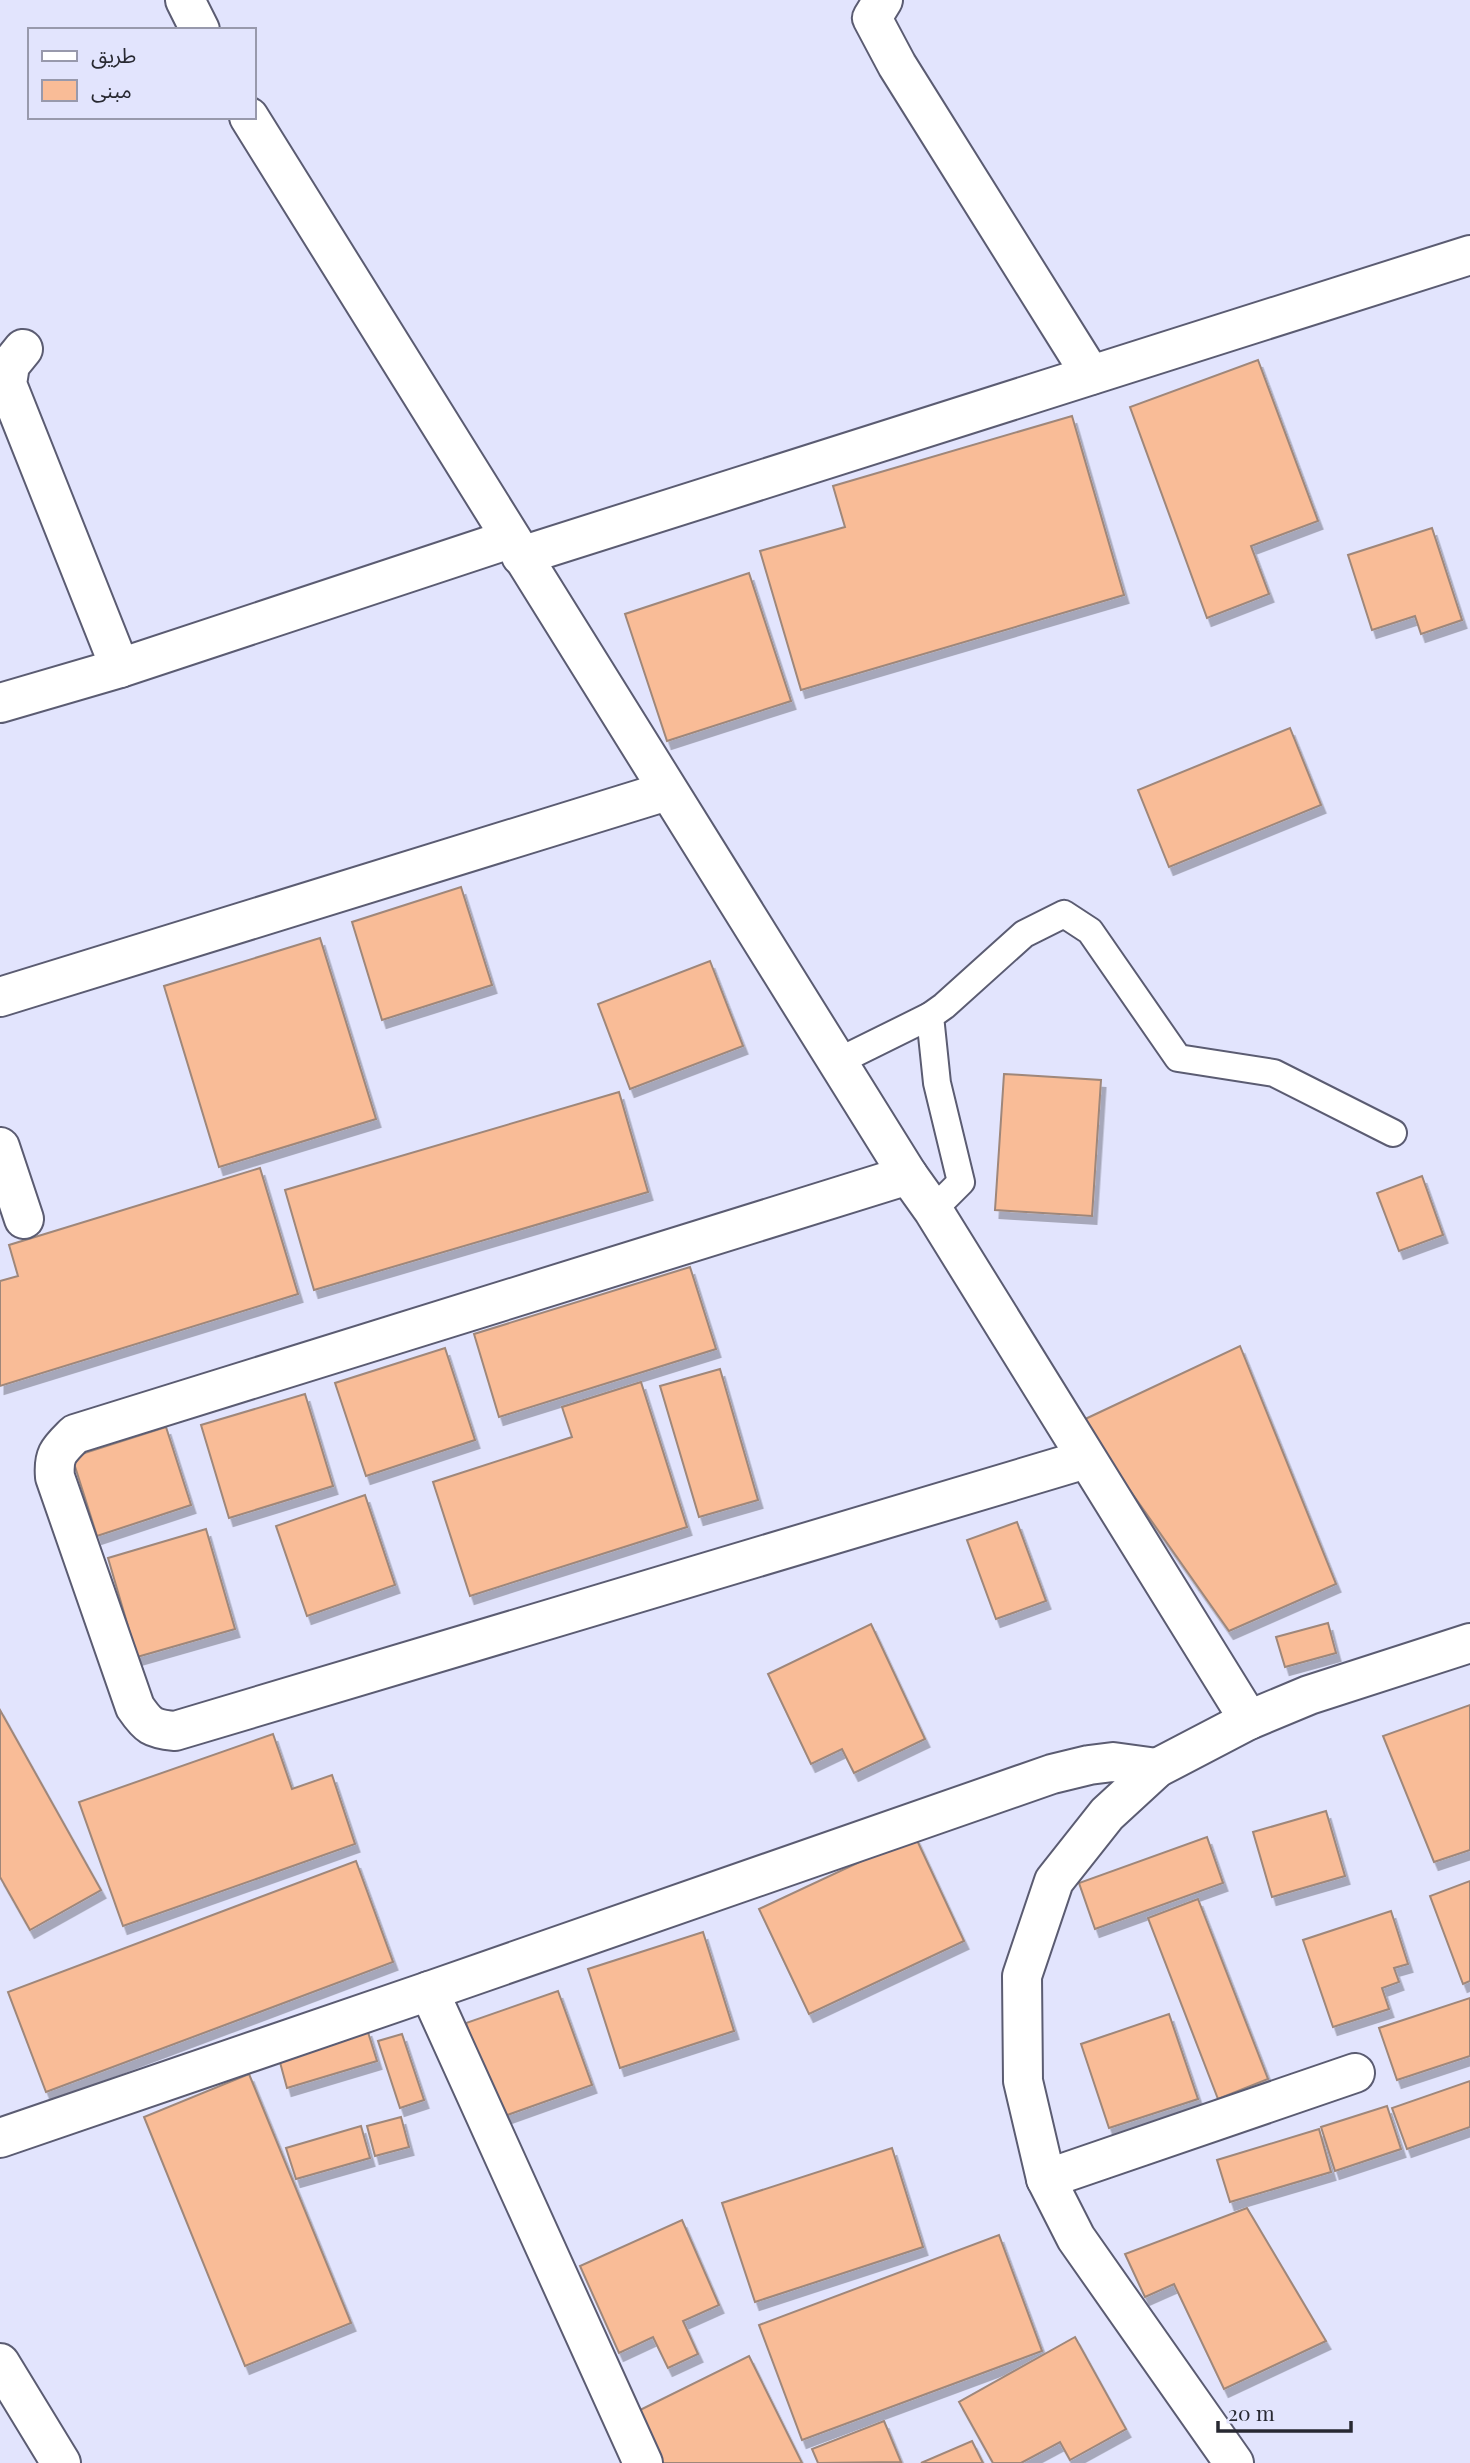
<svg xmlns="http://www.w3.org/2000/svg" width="1470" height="2463" viewBox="0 0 1470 2463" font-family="'Playfair Display','Noto Sans Arabic',serif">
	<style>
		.building { fill: #f9bc97; stroke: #9f877a; stroke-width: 2; filter: url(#shadow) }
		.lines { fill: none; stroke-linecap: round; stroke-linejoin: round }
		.service-casing { stroke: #5b5c72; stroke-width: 30 }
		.minor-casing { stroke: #5b5c72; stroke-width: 42 }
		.service { stroke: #fff; stroke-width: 26 }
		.minor { stroke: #fff; stroke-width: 38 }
	</style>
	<defs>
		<filter id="shadow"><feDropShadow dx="4.5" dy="8" stdDeviation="0" flood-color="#0004"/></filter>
	</defs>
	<rect width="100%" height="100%" fill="#e2e4fd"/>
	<g class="building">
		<polygon points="1258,360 1318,521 1251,546 1269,594 1207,618 1130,407"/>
		<polygon points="1072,416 1124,595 801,690 760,551 845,527 833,486"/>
		<polygon points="1432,528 1462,620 1421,634 1415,616 1372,630 1348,555"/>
		<polygon points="749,573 791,701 667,741 625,614"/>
		<polygon points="1290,728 1321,805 1169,867 1138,790"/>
		<polygon points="461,887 492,985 382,1020 352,922"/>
		<polygon points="320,938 376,1119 219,1167 164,986"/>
		<polygon points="710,961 743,1046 630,1089 598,1004"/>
		<polygon points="1004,1074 1101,1080 1092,1216 995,1210"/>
		<polygon points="619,1092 648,1192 314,1290 285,1190"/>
		<polygon points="260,1168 298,1294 0,1386 0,1281 18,1276 9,1245"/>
		<polygon points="1422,1176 1443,1235 1399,1251 1377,1193"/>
		<polygon points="690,1267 716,1349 499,1417 474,1334"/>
		<polygon points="1240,1346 1336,1584 1229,1631 1081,1421"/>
		<polygon points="445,1348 475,1440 366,1476 335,1383"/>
		<polygon points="720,1369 758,1500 699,1517 660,1386"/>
		<polygon points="641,1382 687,1527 470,1596 433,1482 572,1437 562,1407"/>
		<polygon points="305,1394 333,1486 229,1518 201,1425"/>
		<polygon points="166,1427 191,1505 97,1536 72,1457"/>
		<polygon points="365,1495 395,1585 307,1616 276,1526"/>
		<polygon points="1017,1522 1046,1601 996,1619 967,1540"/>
		<polygon points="206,1529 235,1629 137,1657 108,1558"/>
		<polygon points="1328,1623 1336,1653 1285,1667 1276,1637"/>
		<polygon points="871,1624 925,1739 854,1773 842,1749 811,1764 768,1674"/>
		<polygon points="1470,1705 1470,1850 1434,1862 1383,1736"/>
		<polygon points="0,1710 101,1890 30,1930 0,1877"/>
		<polygon points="273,1734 292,1789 332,1775 355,1844 123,1926 79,1802"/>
		<polygon points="1326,1811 1345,1876 1272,1897 1253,1832"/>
		<polygon points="915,1836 964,1941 809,2014 759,1909"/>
		<polygon points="1207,1837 1223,1883 1095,1929 1079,1883"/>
		<polygon points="356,1861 393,1962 46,2092 8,1992"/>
		<polygon points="1470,1881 1470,1981 1463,1984 1430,1896"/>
		<polygon points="1198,1899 1268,2079 1218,2099 1148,1918"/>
		<polygon points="1391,1911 1408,1964 1394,1968 1399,1982 1382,1988 1389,2009 1333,2027 1303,1940"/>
		<polygon points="703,1932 734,2031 620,2068 588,1969"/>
		<polygon points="558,1991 592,2085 499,2118 466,2023"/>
		<polygon points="1470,1998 1470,2056 1397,2080 1379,2028"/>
		<polygon points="1169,2014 1198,2099 1109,2128 1081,2044"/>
		<polygon points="367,2029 377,2061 287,2088 278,2055"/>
		<polygon points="402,2034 424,2100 400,2108 378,2041"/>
		<polygon points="249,2074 351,2323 245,2366 144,2117"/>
		<polygon points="1470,2081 1470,2127 1407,2149 1392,2108"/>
		<polygon points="1387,2106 1401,2149 1335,2171 1321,2127"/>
		<polygon points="401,2117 409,2147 375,2156 367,2126"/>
		<polygon points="361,2126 370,2158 296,2179 286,2148"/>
		<polygon points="1319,2129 1331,2172 1230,2202 1217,2160"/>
		<polygon points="892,2148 923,2247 755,2302 722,2203"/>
		<polygon points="1247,2208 1326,2341 1224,2389 1174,2284 1145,2297 1125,2254"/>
		<polygon points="682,2220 719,2305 683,2321 698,2354 668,2368 653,2337 619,2353 580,2266"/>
		<polygon points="999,2235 1042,2351 802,2440 759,2325"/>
		<polygon points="1075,2337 1126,2429 1070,2460 1060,2442 1021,2463 993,2463 959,2402"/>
		<polygon points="749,2356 802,2463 661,2463 636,2412"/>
		<polygon points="884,2421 901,2462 818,2463 812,2449"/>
		<polygon points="972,2441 983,2463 921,2463"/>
	</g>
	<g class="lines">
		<defs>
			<g id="service">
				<polyline points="837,1062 930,1016"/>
				<polyline points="933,1210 961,1182 937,1083 930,1016 944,1006 1024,934 1064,914 1090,931 1178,1058 1274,1073 1393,1133"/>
			</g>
			<g id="minor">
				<polyline points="185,0 200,30"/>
				<polyline points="883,0 872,18 897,65 1091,375"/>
				<polyline points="249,117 908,1175 933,1210 1249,1720"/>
				<polyline points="23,349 10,365 7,384 120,668"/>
				<polyline points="521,556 1470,255"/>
				<polyline points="0,703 120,668 510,539"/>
				<polyline points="0,997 667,791"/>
				<polyline points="0,1147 24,1219"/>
				<path d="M908 1175 75 1434C59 1450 53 1454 55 1477L135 1707C148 1726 152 1729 175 1731L1086 1459"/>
				<polyline points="429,1991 643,2463"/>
				<polyline points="0,2138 429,1991 1052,1774 1089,1765 1113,1762 1157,1768"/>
				<polyline points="1046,2179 1355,2073"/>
				<polyline points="0,2363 61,2463"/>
				<polyline points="1234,2463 1076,2238 1046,2179 1023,2081 1022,1976 1054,1881 1107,1814 1157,1768 1249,1720 1309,1695 1470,1643"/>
			</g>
		</defs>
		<use href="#service" class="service-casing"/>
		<use href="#minor" class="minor-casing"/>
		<use href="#service" class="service"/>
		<use href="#minor" class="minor"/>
	</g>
	<rect x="28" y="28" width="228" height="91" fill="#e2e4fd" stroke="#9899ac" stroke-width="2"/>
	<rect x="42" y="51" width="35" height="10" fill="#ffffff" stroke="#9899ac" stroke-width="2"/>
	<text x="91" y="63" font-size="21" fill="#282932">طريق</text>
	<rect x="42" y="80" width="35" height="21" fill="#f9bc97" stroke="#9899ac" stroke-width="2"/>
	<text x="91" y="98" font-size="21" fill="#282932">مبنى</text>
	<path d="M1218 2421v10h133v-10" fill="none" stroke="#282932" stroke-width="3.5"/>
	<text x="1228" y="2421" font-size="21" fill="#282932" stroke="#e2e4fd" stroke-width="5" paint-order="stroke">20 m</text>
</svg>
